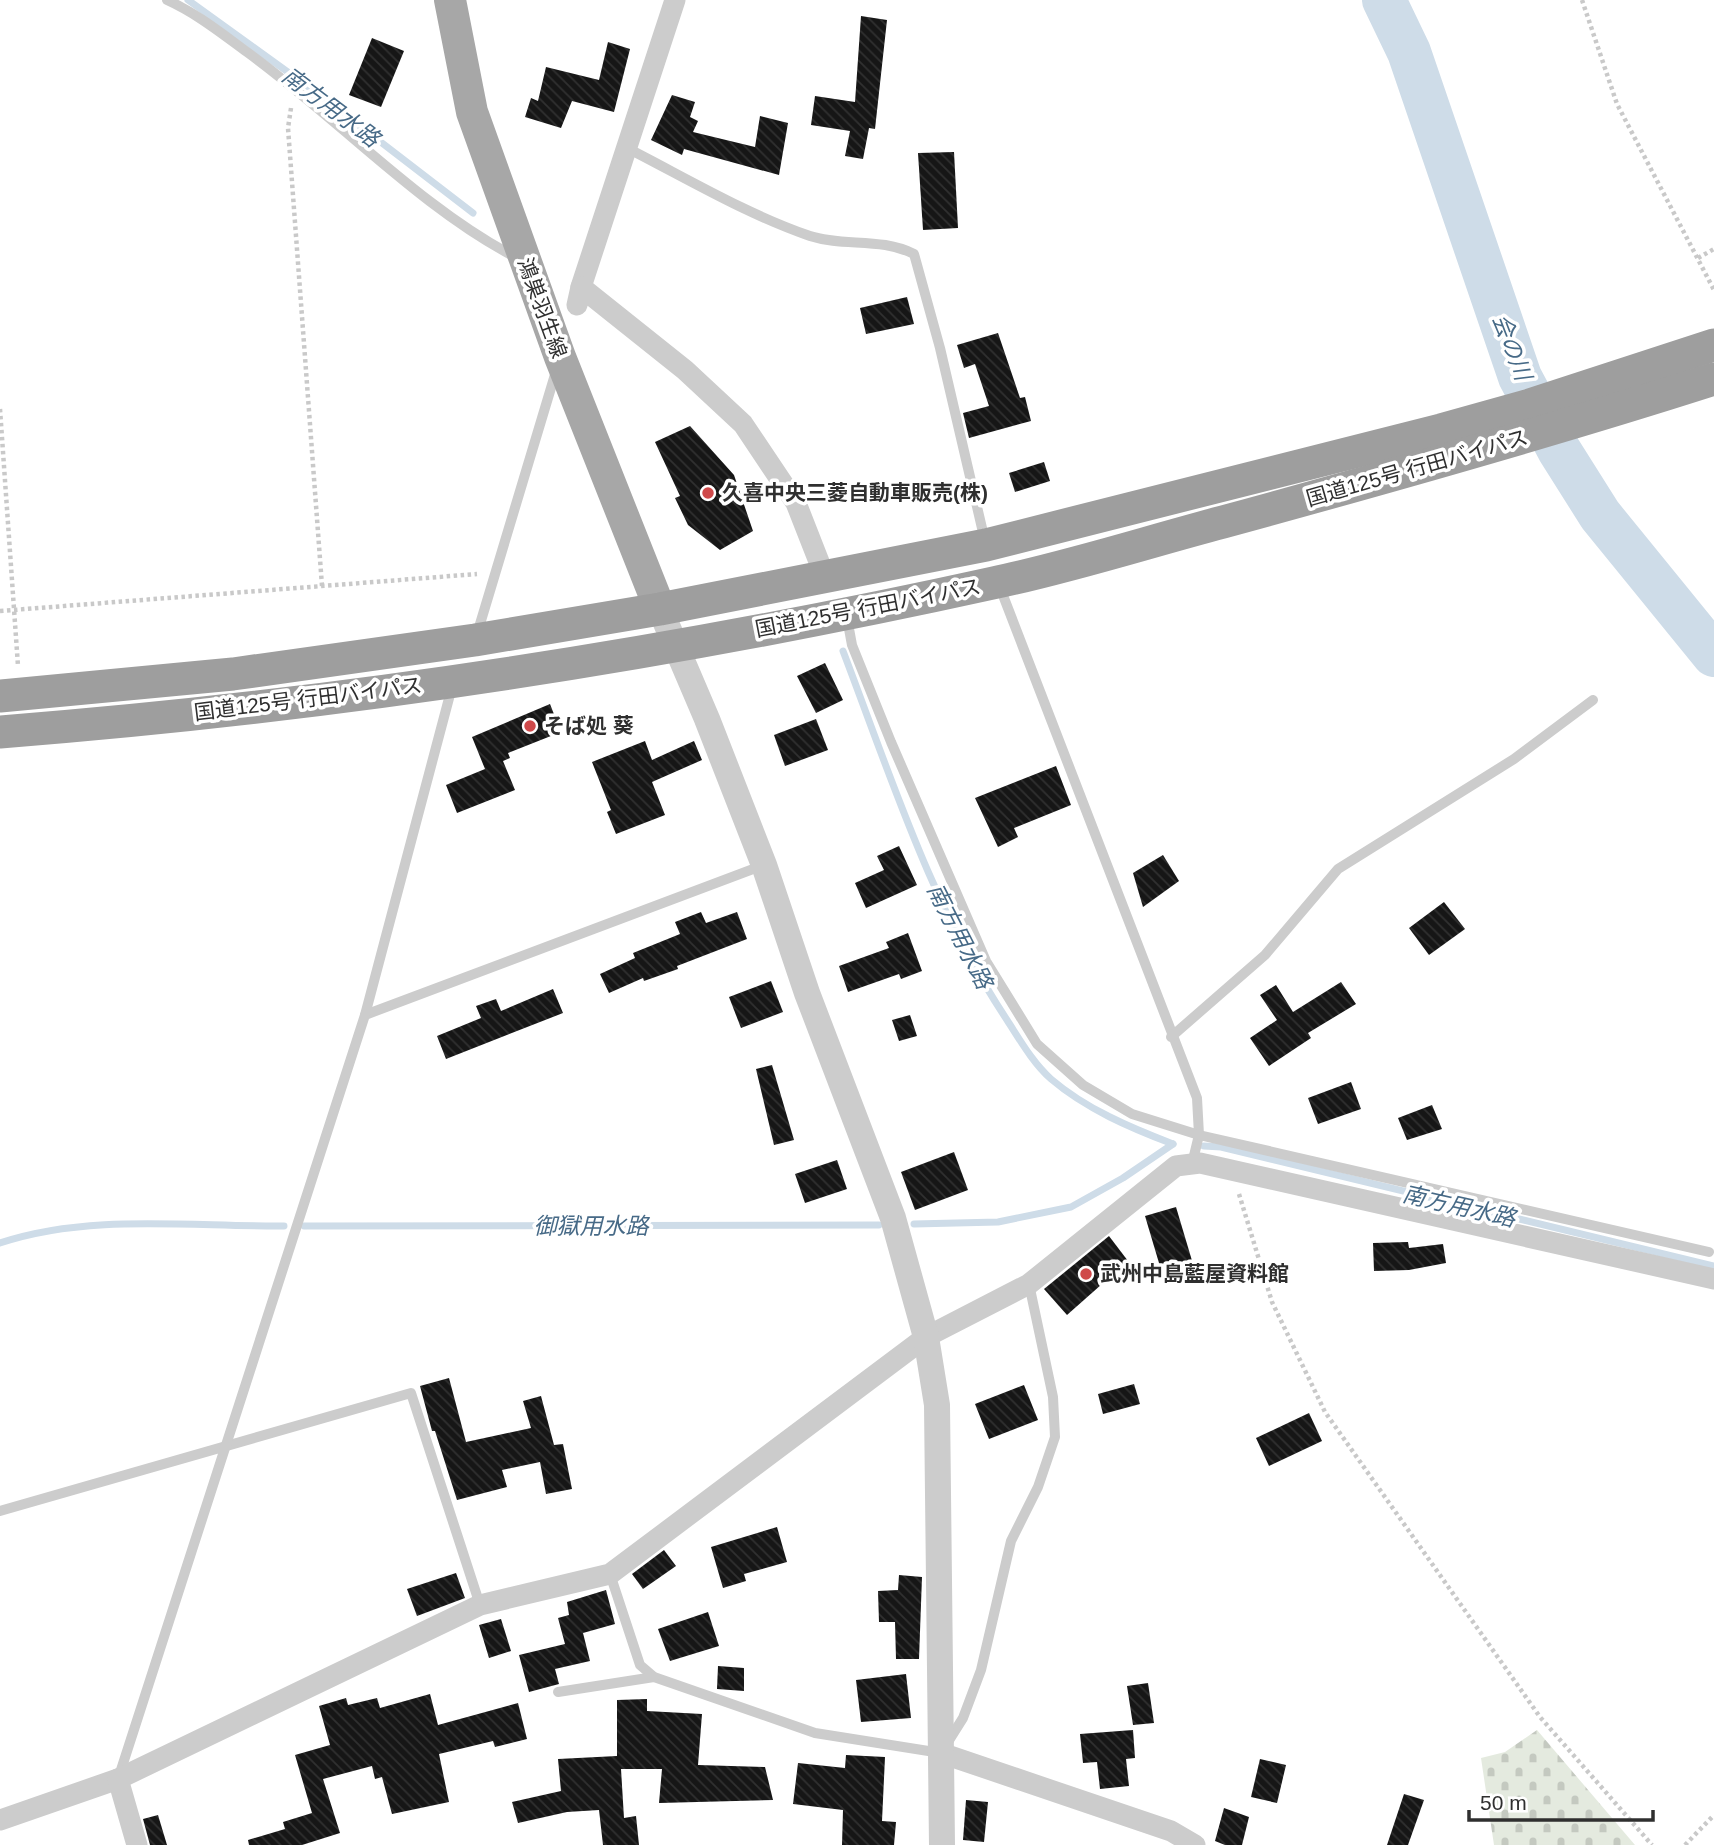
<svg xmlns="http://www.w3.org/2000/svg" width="1714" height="1845" viewBox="0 0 1714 1845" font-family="Arial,'Noto Sans JP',sans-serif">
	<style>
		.cemetery { fill: url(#cemetery-stones) }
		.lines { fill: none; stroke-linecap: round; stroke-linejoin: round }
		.stream { stroke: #cedce8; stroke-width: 7 }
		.river { stroke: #cedce8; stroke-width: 44 }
		.building { fill: url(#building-back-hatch) }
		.path { stroke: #c9c9c9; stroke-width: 4.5; stroke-dasharray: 3.5 3.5; stroke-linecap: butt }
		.service { stroke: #ccc; stroke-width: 10 }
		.minor { stroke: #ccc; stroke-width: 21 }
		.tertiary { stroke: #ccc; stroke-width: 26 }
		.primary { stroke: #a7a7a7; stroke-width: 32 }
		.trunk { stroke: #9e9e9e; stroke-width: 33 }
		.poi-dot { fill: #cf494a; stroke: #fff; stroke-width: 2.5 }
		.labels { text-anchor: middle; stroke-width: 7; stroke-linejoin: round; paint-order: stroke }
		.street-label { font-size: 21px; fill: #2f2f2f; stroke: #fff }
		.poi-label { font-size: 21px; font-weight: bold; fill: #2f2f2f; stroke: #fff; text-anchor: start }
		.water-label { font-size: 23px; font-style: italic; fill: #476a87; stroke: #fff }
	</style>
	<defs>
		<pattern id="cemetery-stones" width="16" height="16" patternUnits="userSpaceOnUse" patternTransform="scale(1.75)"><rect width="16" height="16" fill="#e4eadf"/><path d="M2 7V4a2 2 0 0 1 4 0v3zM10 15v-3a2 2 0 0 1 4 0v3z" fill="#c4c9c0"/></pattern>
		<pattern id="building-back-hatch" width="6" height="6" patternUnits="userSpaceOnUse" patternTransform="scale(1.75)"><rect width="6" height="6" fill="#161616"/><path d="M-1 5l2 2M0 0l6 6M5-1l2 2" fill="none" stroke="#303030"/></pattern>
	</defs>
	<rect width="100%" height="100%" fill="#fff"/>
	<polygon class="cemetery" points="1537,1730 1635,1845 1494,1845 1481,1758 1505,1752"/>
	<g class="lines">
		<g class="stream">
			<polyline points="188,0 317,93 473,213"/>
			<path d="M843 651C891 777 932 907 1007 1020 1020 1040 1033 1063 1051 1079 1086 1109 1131 1128 1173 1144"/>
			<polyline points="1204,1146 1221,1147 1714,1266"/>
			<polyline points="914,1224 998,1222 1071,1207 1123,1178 1173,1144"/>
			<polyline points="304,1226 879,1225"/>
			<path d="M0 1243C90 1213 191 1227 284 1226"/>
		</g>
		<polyline class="river" points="1384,0 1409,52 1520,377 1559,450 1600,515 1714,655"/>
	</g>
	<g class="building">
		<polygon points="861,16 887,20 875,129 869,128 863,159 845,156 850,131 811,125 815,96 855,102"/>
		<polygon points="372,38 404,51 381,107 349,95"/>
		<polygon points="608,42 630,49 614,112 572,101 561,128 525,117 531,98 538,101 546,67 599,80"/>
		<polygon points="672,95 695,102 690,117 698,121 693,132 755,147 760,116 788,123 779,175 684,149 682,155 651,140"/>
		<polygon points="954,152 958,228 923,230 918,153"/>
		<polygon points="907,297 914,324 866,334 860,308"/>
		<polygon points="998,333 1020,398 1025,397 1031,421 969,438 963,413 989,406 975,364 964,368 957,345"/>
		<polygon points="690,426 734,475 753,531 720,550 688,525 675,498 680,496 655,442"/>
		<polygon points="1044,462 1050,481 1015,492 1009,473"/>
		<polygon points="825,663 843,700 816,713 797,676"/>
		<polygon points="550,704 561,732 508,753 510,758 503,761 515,790 457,813 446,785 485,769 472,737"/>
		<polygon points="816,719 828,750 785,766 774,735"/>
		<polygon points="645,741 652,760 694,741 702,760 652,782 665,815 616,834 607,812 611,810 592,762"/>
		<polygon points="1056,766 1071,805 1014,828 1018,837 998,847 975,798"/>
		<polygon points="899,846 917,885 866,908 855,883 884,870 877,856"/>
		<polygon points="1163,855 1179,881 1143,907 1133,873"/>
		<polygon points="1444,902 1465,929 1429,955 1409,928"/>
		<polygon points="701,912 706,923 737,912 747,939 677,966 678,969 644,981 643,978 609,993 600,974 635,958 633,953 680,934 675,922"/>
		<polygon points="908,933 922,971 901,979 899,974 848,992 839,966 889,948 886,942"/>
		<polygon points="771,981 783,1012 741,1028 729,997"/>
		<polygon points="1341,982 1356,1004 1308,1033 1311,1038 1269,1066 1250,1038 1277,1020 1260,995 1276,985 1293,1012"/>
		<polygon points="553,989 563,1013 446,1059 437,1036 481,1018 476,1006 496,999 501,1011"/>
		<polygon points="910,1015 917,1036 899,1041 892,1020"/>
		<polygon points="772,1065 794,1140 774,1145 756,1069"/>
		<polygon points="1351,1082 1361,1109 1318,1124 1308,1098"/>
		<polygon points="1432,1105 1442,1129 1407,1140 1398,1118"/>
		<polygon points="954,1152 968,1190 915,1210 901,1172"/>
		<polygon points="837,1160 847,1189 805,1203 795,1174"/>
		<polygon points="1176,1207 1193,1264 1162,1273 1145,1216"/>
		<polygon points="1109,1236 1128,1261 1067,1315 1044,1289"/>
		<polygon points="1408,1242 1409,1248 1443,1244 1446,1263 1409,1270 1374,1271 1373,1243"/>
		<polygon points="449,1378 466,1442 531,1428 523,1401 541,1396 554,1445 563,1444 572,1489 546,1494 540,1462 502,1470 507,1487 457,1500 435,1431 432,1431 420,1386"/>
		<polygon points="1134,1384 1140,1404 1103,1414 1098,1394"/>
		<polygon points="1024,1385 1038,1420 989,1439 975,1404"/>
		<polygon points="1309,1413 1322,1441 1269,1466 1256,1438"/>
		<polygon points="777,1527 787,1562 744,1574 746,1581 723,1588 711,1547"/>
		<polygon points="664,1550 676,1566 643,1589 632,1574"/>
		<polygon points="456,1573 465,1598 417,1616 407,1589"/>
		<polygon points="899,1575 922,1577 919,1659 896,1659 895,1622 879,1622 878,1591 898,1590"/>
		<polygon points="606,1590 615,1624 583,1633 590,1661 555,1669 559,1684 529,1692 519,1655 565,1644 558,1618 569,1615 567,1602"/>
		<polygon points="708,1612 719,1646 670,1661 658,1629"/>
		<polygon points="501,1619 511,1651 489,1658 479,1625"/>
		<polygon points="718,1666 744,1668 744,1691 717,1689"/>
		<polygon points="906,1674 911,1718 861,1722 856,1680"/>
		<polygon points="1148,1683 1154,1723 1133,1725 1127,1686"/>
		<polygon points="430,1694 438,1725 518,1703 527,1739 495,1747 493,1741 439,1754 449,1802 392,1814 382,1777 375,1779 372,1766 323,1779 340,1833 302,1845 249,1845 248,1840 285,1829 283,1822 312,1813 295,1755 330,1745 319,1706 346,1698 348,1705 377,1698 380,1708"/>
		<polygon points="647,1699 647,1711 702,1714 698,1765 765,1767 773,1800 659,1803 662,1769 621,1769 624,1818 636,1816 639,1845 603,1845 599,1810 567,1812 518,1823 512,1802 561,1791 558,1759 617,1756 617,1700"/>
		<polygon points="1133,1730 1135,1758 1126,1759 1129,1786 1100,1789 1097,1762 1083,1763 1080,1734"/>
		<polygon points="846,1755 885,1757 882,1821 896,1822 894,1845 842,1845 843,1810 793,1804 798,1763 845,1768"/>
		<polygon points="1260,1759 1286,1765 1277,1803 1251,1797"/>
		<polygon points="1404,1794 1424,1800 1408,1845 1387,1845"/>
		<polygon points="966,1800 988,1802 984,1842 963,1840"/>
		<polygon points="1224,1808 1249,1817 1242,1845 1225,1845 1215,1841"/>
		<polygon points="158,1815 167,1845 150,1845 143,1819"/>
	</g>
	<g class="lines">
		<g class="path">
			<polyline points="1582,0 1617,104 1714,290"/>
			<polyline points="291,108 288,128 322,586"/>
			<polyline points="1698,258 1714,249"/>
			<polyline points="0,409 18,666"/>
			<polyline points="0,611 477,574"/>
			<polyline points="1239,1194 1272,1302 1325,1412 1540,1717 1652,1845"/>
			<polyline points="1685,1845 1714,1815"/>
		</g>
		<g class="service">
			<path d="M167 0C196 13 221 33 247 52 337 117 421 209 519 259"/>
			<path d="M627 148C686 178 746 214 810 236 844 247 881 237 914 254L940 348 985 541"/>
			<polyline points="999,585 1197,1098 1199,1135 1192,1164"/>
			<polyline points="847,618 852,645 891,742 986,961 1037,1044 1083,1085 1132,1114 1199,1135 1709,1252"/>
			<polyline points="477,634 557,368"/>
			<polyline points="365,1015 764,865"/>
			<polyline points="1171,1037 1265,955 1338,869 1514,759 1593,700"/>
			<polyline points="0,1511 411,1393 480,1605"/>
			<polyline points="610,1574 640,1665 654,1677 815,1733 941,1753 963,1718 981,1670 1011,1541 1038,1487 1055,1437 1053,1397 1029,1284"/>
			<polyline points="558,1692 654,1677"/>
			<polyline points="119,1776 365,1015 452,687"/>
		</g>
		<g class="minor">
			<polyline points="581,287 675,0"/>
			<polyline points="577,305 581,287 685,370 743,424 796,503 825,577"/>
			<polyline points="941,1753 1171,1831 1195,1845"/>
			<polyline points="0,1820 118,1779"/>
			<polyline points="137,1845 118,1779 480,1605 610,1574 926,1337 1029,1284 1176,1166 1200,1163 1714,1279"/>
		</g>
		<polyline class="tertiary" points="660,609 707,719 764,865 807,993 893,1218 926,1337 937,1405 942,1845"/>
		<polyline class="primary" points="450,0 472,112 560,357 660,609"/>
		<g class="trunk">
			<polyline points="0,696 233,674 475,640 660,609 986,545 1441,430 1527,406 1714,345"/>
			<path d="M0 732C334 706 666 655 993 583 1070 567 1147 542 1223 522 1388 477 1552 431 1714 379"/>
		</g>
	</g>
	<g class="poi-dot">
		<circle cx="708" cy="493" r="7"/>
		<circle cx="530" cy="726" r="7"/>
		<circle cx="1086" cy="1274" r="7"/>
	</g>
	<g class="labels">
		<g class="street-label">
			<text transform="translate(542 308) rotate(70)" y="7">鴻巣羽生線</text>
			<text transform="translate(1417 468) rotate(-16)" y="7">国道125号 行田バイパス</text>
			<text transform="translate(868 608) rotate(-11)" y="7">国道125号 行田バイパス</text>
			<text transform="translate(308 699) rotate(-7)" y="7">国道125号 行田バイパス</text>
		</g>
		<g class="poi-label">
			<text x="722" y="500">久喜中央三菱自動車販売(株)</text>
			<text x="544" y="733">そば処 葵</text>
			<text x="1100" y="1281">武州中島藍屋資料館</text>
		</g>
		<g class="water-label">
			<text transform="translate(331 107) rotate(37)" y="8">南方用水路</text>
			<text transform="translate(1512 347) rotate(69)" y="8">会の川</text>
			<text transform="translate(960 936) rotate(63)" y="8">南方用水路</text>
			<text transform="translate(1459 1206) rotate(13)" y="8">南方用水路</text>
			<text x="591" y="1234">御獄用水路</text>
		</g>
	</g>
	<path d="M1469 1810v10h184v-10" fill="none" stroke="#2f2f2f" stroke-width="3.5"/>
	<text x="1480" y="1810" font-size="21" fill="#2f2f2f" stroke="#ffffff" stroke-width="5" paint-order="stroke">50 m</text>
</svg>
